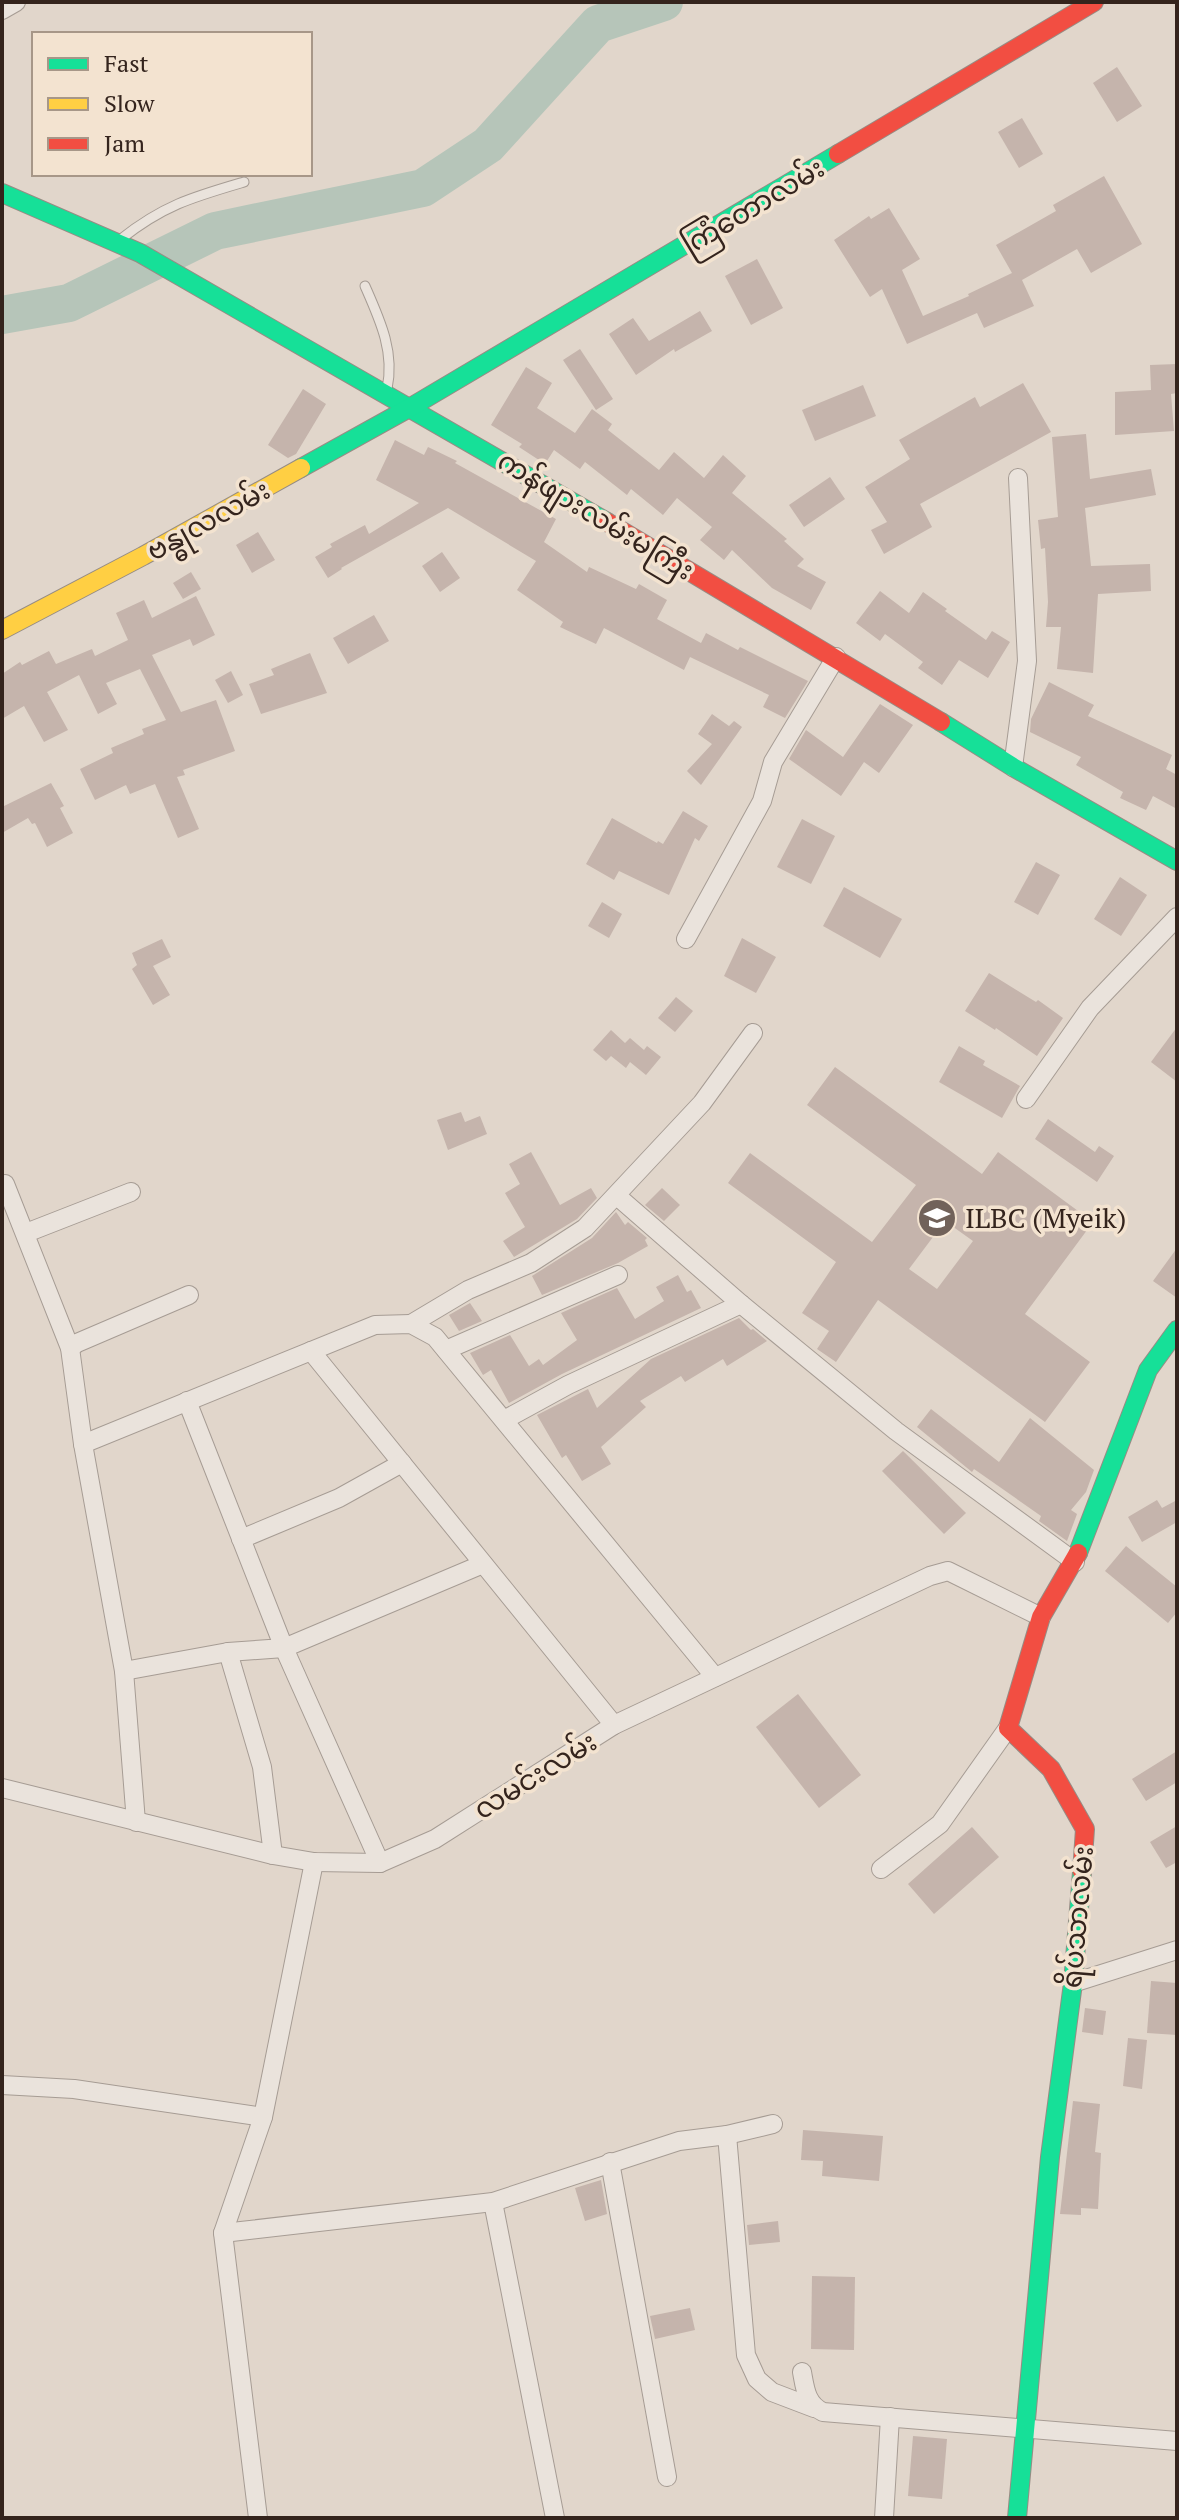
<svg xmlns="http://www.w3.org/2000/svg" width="1179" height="2520" viewBox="0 0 1179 2520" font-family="'PT Serif','Noto Sans Myanmar',serif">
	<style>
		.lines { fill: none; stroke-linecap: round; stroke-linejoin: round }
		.river { stroke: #b6c5b9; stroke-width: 38 }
		.building { fill: #c5b4ac; fill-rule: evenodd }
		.lane-casing { stroke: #a69c94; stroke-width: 11 }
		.street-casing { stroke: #a69c94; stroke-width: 20 }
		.fast-casing { stroke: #968c84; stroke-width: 20 }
		.slow-casing { stroke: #968c84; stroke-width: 20 }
		.jam-casing { stroke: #968c84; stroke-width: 20 }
		.lane { stroke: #eae3dc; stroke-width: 9 }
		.street { stroke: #eae3dc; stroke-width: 18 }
		.fast { stroke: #16e098; stroke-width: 18 }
		.slow { stroke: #ffcf43; stroke-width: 18 }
		.jam { stroke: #f24e42; stroke-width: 18 }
		.labels { text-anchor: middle; stroke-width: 7; stroke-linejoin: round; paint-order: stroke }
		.street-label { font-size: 28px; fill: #34241d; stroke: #f3e3d0 }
		.poi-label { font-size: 28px; fill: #34241d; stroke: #f3e3d0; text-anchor: start }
	</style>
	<rect width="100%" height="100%" fill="#e1d6cb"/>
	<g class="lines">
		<polyline class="river" points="2,315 69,303 215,231 423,188 488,145 598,24 664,2"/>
	</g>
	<g class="building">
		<polygon points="1117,67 1142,106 1117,122 1093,83"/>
		<polygon points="1022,118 1043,154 1019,168 998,132"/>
		<polygon points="1104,176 1142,244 1091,273 1077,249 1022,280 1034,306 984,328 977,313 907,344 882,289 870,297 834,240 869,216 871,219 889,208 920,259 902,270 923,316 969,296 968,294 1012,273 996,245 1056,211 1053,205"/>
		<polygon points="757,259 783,308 751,325 725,276"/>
		<polygon points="700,311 712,331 675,352 674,349 636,375 609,334 633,318 649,341"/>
		<polygon points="580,349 613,399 596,410 563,360"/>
		<polygon points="1177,364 1177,393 1171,394 1174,431 1115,435 1115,392 1151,390 1150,365"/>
		<polygon points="526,367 552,383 537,408 575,433 592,409 612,424 608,430 659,470 674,452 704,478 723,455 746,476 732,493 787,539 784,541 804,559 797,566 826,582 811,610 772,588 732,550 724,560 700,540 712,527 677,498 663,515 631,489 627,495 585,462 580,469 554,450 545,464 519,447 522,444 491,425"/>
		<polygon points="1023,383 1051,432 920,504 932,527 884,554 871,530 887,522 865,487 910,459 899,440 975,397 980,407"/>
		<polygon points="863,385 876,416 815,441 802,410"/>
		<polygon points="303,389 326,404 296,454 288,458 268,445"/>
		<polygon points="1086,434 1090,479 1151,469 1156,495 1085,508 1091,566 1150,564 1151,591 1098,594 1093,673 1057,669 1061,627 1046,627 1048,602 1045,548 1041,549 1038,520 1058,517 1052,437"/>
		<polygon points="395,440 424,455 428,447 457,461 455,463 556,519 544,542 587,572 589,567 636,589 639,584 667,600 657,619 701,643 706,633 738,650 740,647 808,681 785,718 763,707 769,695 690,657 684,670 604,628 596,644 560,627 563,622 517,590 536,561 448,508 341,568 342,569 328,578 315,557 332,547 330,544 365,525 369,534 419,503 376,480"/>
		<polygon points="830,477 845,499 804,527 789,505"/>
		<polygon points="258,532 275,560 252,573 236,545"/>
		<polygon points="442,552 460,578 440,592 422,566"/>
		<polygon points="191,572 201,589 183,599 173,583"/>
		<polygon points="880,591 909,613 923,592 947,609 945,611 986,640 992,631 1010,642 988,678 959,660 942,685 918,668 923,662 885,634 880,641 856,623"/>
		<polygon points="196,596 215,635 193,646 190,639 152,655 181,712 216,700 235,751 183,770 185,775 177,777 199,829 178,838 155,784 130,794 126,785 95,800 80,769 113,753 111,748 144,734 142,729 166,720 140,669 106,683 117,704 98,714 79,675 47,692 68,730 44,742 24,706 2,719 2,674 20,662 22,665 49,651 56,664 92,649 95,656 128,640 116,613 144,600 152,618"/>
		<polygon points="374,615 389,641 348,664 333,638"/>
		<polygon points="310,653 327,693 261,714 249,684 274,675 271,669"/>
		<polygon points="231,671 243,695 228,703 215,680"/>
		<polygon points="1049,682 1094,705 1088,716 1172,755 1166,769 1177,775 1177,809 1153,796 1146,810 1120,798 1123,792 1076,765 1081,757 1030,732 1031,719"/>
		<polygon points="880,704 913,725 879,773 864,762 841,796 789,759 806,730 843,757"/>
		<polygon points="712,714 729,726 734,721 742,727 701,785 687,771 712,744 698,734"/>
		<polygon points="51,783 64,806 60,808 73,833 47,847 35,823 32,824 28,818 2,833 2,807"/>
		<polygon points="683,811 708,826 699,841 695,838 669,895 619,871 614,880 586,864 612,818 657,843 658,841 663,844"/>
		<polygon points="802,819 835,836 811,884 777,867"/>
		<polygon points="1036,862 1060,875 1038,915 1014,902"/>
		<polygon points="1120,877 1147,895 1121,936 1094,919"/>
		<polygon points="844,887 902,919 880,958 823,926"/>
		<polygon points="602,902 622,914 609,938 588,926"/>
		<polygon points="742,938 776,957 756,993 724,976"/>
		<polygon points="162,939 171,957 153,966 170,995 153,1005 132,969 137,965 132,953"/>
		<polygon points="989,973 1036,1002 1038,1000 1063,1018 1037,1056 996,1028 995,1030 965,1011"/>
		<polygon points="676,997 693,1011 675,1032 658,1018"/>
		<polygon points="1177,1027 1177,1082 1151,1062"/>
		<polygon points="611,1030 625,1043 630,1038 644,1050 647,1046 661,1057 646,1075 630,1062 626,1068 611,1056 606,1061 593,1050"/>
		<polygon points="959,1046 985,1061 983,1065 1020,1086 1002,1118 939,1082"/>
		<path d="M835 1067 982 1174 998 1152 1093 1222 1025 1314 1090 1362 1045 1422 878 1300 836 1362 817 1349 829 1331 802 1313 836 1262 728 1183 750 1153 872 1242 916 1185 807 1105ZM945 1221 973 1241 937 1289 909 1269Z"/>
		<polygon points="461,1112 465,1122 480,1116 487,1134 448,1150 437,1120"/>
		<polygon points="1048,1119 1095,1152 1099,1146 1114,1156 1097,1182 1035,1139"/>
		<polygon points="531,1152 560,1205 591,1188 597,1198 577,1219 514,1257 503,1241 525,1227 505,1193 520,1184 509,1164"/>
		<polygon points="662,1188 680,1205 664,1221 645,1205"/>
		<polygon points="616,1212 625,1225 628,1222 647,1238 645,1240 648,1246 618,1263 542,1295 532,1276 592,1238"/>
		<polygon points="1177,1248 1177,1298 1153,1281"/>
		<polygon points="678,1275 687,1292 691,1290 701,1308 562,1374 509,1403 491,1370 483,1375 470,1353 510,1335 529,1366 539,1359 543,1365 577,1340 561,1313 617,1288 635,1319 664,1301 656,1287"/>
		<polygon points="470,1303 482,1321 459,1331 449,1315"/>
		<polygon points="739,1318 751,1330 753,1329 767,1341 727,1366 723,1359 685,1382 681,1376 640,1401 646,1407 601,1447 611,1464 582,1481 566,1455 562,1458 537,1415 588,1389 597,1408 651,1359"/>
		<polygon points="931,1409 999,1462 1030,1418 1094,1470 1086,1492 1071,1510 1077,1514 1067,1541 1039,1521 1041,1516 974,1469 972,1472 917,1427"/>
		<polygon points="903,1451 966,1513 944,1534 882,1471"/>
		<polygon points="1157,1500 1162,1508 1177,1500 1177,1522 1142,1542 1128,1517"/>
		<polygon points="1126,1546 1177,1587 1177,1612 1168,1623 1105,1571"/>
		<polygon points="798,1694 861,1775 819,1808 756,1727"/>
		<polygon points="1177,1751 1177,1782 1146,1801 1132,1779"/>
		<polygon points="1177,1826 1177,1862 1166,1868 1150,1842"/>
		<polygon points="972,1827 999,1857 934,1914 908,1884"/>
		<polygon points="1151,1981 1177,1983 1177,2035 1147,2033"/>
		<polygon points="1085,2008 1106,2011 1103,2035 1082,2032"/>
		<polygon points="1128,2038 1147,2040 1142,2089 1123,2086"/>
		<polygon points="1073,2101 1100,2104 1095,2152 1101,2153 1098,2209 1081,2208 1081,2215 1060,2214"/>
		<polygon points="803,2130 883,2136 879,2181 822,2176 823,2161 801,2160"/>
		<polygon points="601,2180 607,2214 585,2221 575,2188"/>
		<polygon points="778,2221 780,2242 749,2245 747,2225"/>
		<polygon points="812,2276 855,2277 854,2350 811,2349"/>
		<polygon points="690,2308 695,2330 655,2339 650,2316"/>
		<polygon points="913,2436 947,2439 942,2499 908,2496"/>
	</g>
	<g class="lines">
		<defs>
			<g id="lane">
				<path d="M121 239C164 205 193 197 244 182"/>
				<path d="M365 286C380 320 395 352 387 389"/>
			</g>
			<g id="street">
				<polyline points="2,10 16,2"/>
				<polyline points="1013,767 1027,661 1018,478"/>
				<polyline points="686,939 762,801 773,762 836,657"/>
				<polyline points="1026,1099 1090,1008 1177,917"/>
				<polyline points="5,1184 70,1348 83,1444 124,1671 136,1822"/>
				<polyline points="617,1196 741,1304 896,1431 1075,1562"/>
				<polyline points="26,1233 131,1192"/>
				<polyline points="411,1324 468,1290 531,1263 585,1228 702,1103 753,1033"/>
				<polyline points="70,1348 77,1343 189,1295"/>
				<polyline points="446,1350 618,1275"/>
				<polyline points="311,1351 614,1725"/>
				<polyline points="504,1420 568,1385 741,1304"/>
				<polyline points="83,1444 375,1325 411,1324 435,1337 715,1677"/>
				<polyline points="241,1539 339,1498 402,1463"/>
				<polyline points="228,1652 262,1767 273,1855"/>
				<polyline points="124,1671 228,1652 284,1648 187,1401"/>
				<polyline points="2,1788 273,1855 314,1862 380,1863 435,1839 614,1725 930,1576 948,1571 1041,1617"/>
				<polyline points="380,1863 284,1648 483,1564"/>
				<polyline points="881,1869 940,1824 1008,1728"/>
				<polyline points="1073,1983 1177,1950"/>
				<polyline points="2,2085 74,2089 263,2117"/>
				<polyline points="727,2135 746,2355 757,2379 772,2392 814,2408"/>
				<polyline points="610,2162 667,2477"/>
				<polyline points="493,2202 555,2518"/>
				<polyline points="223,2233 493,2202 679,2141 727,2135 773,2124"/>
				<path d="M802 2372C805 2388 806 2404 823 2412L1177 2441"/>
				<polyline points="258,2518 223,2233 263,2117 314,1862"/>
				<polyline points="884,2518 890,2417"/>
			</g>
			<g id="fast">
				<polyline points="2,193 140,253 607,522"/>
				<polyline points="301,468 411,407 838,154"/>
				<polyline points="941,722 1013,767 1177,861"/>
				<polyline points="1078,1553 1148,1370 1177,1330"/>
				<polyline points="1017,2518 1050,2157 1073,1983 1082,1872"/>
			</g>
			<polyline id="slow" points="2,630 143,556 301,468"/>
			<g id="jam">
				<polyline points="838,154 1094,2"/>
				<polyline points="607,522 941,722"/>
				<polyline points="1078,1553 1041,1617 1008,1728 1051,1769 1085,1829 1082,1872"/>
			</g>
		</defs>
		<use href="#lane" class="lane-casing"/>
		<use href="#street" class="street-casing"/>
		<use href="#fast" class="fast-casing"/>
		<use href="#slow" class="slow-casing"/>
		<use href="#jam" class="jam-casing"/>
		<use href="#lane" class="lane"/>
		<use href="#street" class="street"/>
		<use href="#fast" class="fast"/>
		<use href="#slow" class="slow"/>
		<use href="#jam" class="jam"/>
	</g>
	<defs>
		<symbol id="school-disc" viewBox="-11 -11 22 22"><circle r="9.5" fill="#71625a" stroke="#f3e3d0"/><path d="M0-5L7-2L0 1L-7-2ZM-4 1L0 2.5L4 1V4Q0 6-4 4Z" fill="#fff"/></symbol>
	</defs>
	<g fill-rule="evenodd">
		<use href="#school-disc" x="915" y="1196" width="44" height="44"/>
	</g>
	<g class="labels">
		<g class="street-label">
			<text transform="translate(753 206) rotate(-31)" y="10">ကြံတောလမ်း</text>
			<text transform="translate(596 515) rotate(31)" y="10">ကန်ဖျားလမ်းမကြီး</text>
			<text transform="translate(208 520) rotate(-29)" y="10">ဗန္ဓုလလမ်း</text>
			<text transform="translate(535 1775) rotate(-32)" y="10">လမင်းလမ်း</text>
			<text transform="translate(1077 1917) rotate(-85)" y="10">ရိပ်သာလမ်း</text>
		</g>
		<g class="poi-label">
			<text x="965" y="1228">ILBC (Myeik)</text>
		</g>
	</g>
	<rect width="1179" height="2520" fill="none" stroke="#34241d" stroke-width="8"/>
	<rect x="32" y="32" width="280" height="144" fill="#f3e3d0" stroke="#a79788" stroke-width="2"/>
	<rect x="48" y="58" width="40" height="12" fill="#16e098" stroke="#a79788" stroke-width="2"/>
	<text x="104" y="72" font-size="24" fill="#34241d">Fast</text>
	<rect x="48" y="98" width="40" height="12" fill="#ffcf43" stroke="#a79788" stroke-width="2"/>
	<text x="104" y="112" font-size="24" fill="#34241d">Slow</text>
	<rect x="48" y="138" width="40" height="12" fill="#f24e42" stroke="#a79788" stroke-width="2"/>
	<text x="104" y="152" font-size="24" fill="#34241d">Jam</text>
</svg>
